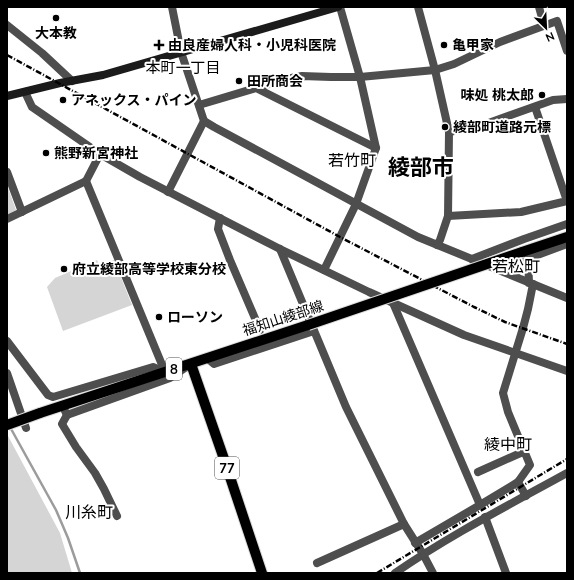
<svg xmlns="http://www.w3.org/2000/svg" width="574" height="580" viewBox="0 0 574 580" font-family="Mulish,'Noto Sans JP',sans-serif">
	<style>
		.green { fill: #d5d5d5 }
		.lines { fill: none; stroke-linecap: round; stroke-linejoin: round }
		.stream { stroke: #9c9c9c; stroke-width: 2.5 }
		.primary-casing { stroke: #dbdbdb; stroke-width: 12 }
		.street { stroke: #4e4e4e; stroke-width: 8 }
		.secondary { stroke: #1b1b1b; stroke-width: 8 }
		.primary { stroke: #000; stroke-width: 10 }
		.rail { stroke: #000; stroke-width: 2.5; stroke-dasharray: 6 2 1 2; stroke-linecap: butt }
		.primary-bridge-casing { stroke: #dbdbdb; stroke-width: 12; stroke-linecap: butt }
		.primary-bridge { stroke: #000; stroke-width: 10 }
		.poi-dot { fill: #000; stroke: #fff; stroke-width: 1.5 }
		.labels { text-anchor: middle; stroke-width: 4; stroke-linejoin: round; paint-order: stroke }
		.shield { fill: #fff; stroke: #4c4c4c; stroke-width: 1 }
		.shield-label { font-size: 13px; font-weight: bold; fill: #000 }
		.poi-label { font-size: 14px; font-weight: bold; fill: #000; stroke: #fff; text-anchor: start }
		.street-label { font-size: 14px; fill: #000; stroke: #fff }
		.neighbourhood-label { font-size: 15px; fill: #000; stroke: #fff }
		.quarter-label { font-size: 16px; fill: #000; stroke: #fff }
		.town-label { font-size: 22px; font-weight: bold; fill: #000; stroke: #fff }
	</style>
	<rect width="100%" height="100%" fill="#fff"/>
	<g class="green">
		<polygon points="7,185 16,210 7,215"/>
		<polygon points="97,260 100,267 114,260 132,305 63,331 47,287 55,278"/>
		<polygon points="7,434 60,533 72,573 7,573"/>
	</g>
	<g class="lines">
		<polyline class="stream" points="10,427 56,510 68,538 80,573"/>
		<defs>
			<g id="primary">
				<polyline points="522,252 567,237"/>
				<polyline points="191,364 223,456 262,573"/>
				<polyline points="40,413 308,325"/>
			</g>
		</defs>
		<use href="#primary" class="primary-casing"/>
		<g class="street">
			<polyline points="172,7 181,52 204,121 214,127 418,237 567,298"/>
			<polyline points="418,7 435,70 449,132 448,216 440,240 437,245"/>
			<polyline points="539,7 544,25"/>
			<polyline points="7,25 42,53 72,81"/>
			<polyline points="256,88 376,148"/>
			<polyline points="199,105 286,79 302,76 331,77 360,77 435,70 454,64 500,42 557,21 567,51"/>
			<polyline points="449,132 483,125 553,100 567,99"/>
			<polyline points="100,154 140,177 280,249 369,292 464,335 567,371"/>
			<polyline points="7,172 22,212"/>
			<polyline points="86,181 165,372"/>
			<polyline points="168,192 204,121"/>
			<polyline points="448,216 521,212 567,201 535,107"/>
			<polyline points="220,218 218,229 230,260 260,330"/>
			<polyline points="7,219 86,181 100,154 32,107 25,92"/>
			<polyline points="280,249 346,407 404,524 423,554 433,573"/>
			<polyline points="528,258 529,283"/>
			<polyline points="472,259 524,239 567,224"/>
			<polyline points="324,270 356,204 376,148 360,77 340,7"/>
			<polyline points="497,270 567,244"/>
			<polyline points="393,303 480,505"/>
			<polyline points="7,341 48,395 53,397 153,367 165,372"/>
			<polyline points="207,358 214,364 314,331"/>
			<polyline points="7,373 26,428"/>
			<polyline points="65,411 67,415 170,378 185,368"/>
			<polyline points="67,415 62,424 76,447 95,473 104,489 117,516"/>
			<polyline points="478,472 525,451"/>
			<polyline points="526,496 518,482 530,465 508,412 503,393 523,328 528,309 533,284"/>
			<polyline points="485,517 506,573"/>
			<polyline points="415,543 480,505 518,482"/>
			<polyline points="317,563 404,524"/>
			<path d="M395 573C450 535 509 505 567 473"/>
		</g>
		<polyline class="secondary" points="7,96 60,83 103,75 338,7"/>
		<use href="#primary" class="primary"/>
		<g class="rail">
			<polyline points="7,55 340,237 474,307 505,322 567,344"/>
			<polyline points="377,573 567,459"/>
		</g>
		<defs>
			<g id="primary-bridge">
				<polyline points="308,325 522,252"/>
				<polyline points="7,425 40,413"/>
			</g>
		</defs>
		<use href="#primary-bridge" class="primary-bridge-casing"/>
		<use href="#primary-bridge" class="primary-bridge"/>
	</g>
	<g class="poi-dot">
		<circle cx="56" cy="18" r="4"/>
		<path d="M157 39h4v4h4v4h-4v4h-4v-4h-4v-4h4z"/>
		<circle cx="444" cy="45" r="4"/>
		<circle cx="239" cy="81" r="4"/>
		<circle cx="542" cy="95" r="4"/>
		<circle cx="63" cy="100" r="4"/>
		<circle cx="445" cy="127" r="4"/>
		<circle cx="46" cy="153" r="4"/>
		<circle cx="64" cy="269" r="4"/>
		<circle cx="159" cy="317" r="4"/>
	</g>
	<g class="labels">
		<g class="shield">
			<rect x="166" y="358" width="16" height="22" rx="3"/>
			<rect x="215" y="457" width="24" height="22" rx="3"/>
		</g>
		<g class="shield-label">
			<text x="174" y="374">8</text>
			<text x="227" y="473">77</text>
		</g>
		<g class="poi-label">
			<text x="56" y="38" text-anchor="middle">大本教</text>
			<text x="168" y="50">由良産婦人科・小児科医院</text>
			<text x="452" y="50">亀甲家</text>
			<text x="247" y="86">田所商会</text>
			<text x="534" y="100" text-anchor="end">味処 桃太郎</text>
			<text x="71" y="105">アネックス・パイン</text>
			<text x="453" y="132">綾部町道路元標</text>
			<text x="54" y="158">熊野新宮神社</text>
			<text x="72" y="274">府立綾部高等学校東分校</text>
			<text x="167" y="322">ローソン</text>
		</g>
		<g class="street-label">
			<text transform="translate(283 318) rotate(-18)" y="5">福知山綾部線</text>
		</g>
		<g class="neighbourhood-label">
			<text x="183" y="73">本町一丁目</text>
		</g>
		<g class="quarter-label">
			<text x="352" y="166">若竹町</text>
			<text x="516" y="272">若松町</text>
			<text x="508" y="450">綾中町</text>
			<text x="89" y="518">川糸町</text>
		</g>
		<g class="town-label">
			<text x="421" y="175">綾部市</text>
		</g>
	</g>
	<rect width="574" height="580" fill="none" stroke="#000000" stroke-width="16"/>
	<g transform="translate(546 28) rotate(156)" stroke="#ffffff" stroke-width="3" paint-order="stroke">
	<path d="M0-3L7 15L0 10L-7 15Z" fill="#000000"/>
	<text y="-6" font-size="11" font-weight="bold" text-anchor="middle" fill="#000000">N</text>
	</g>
</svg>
